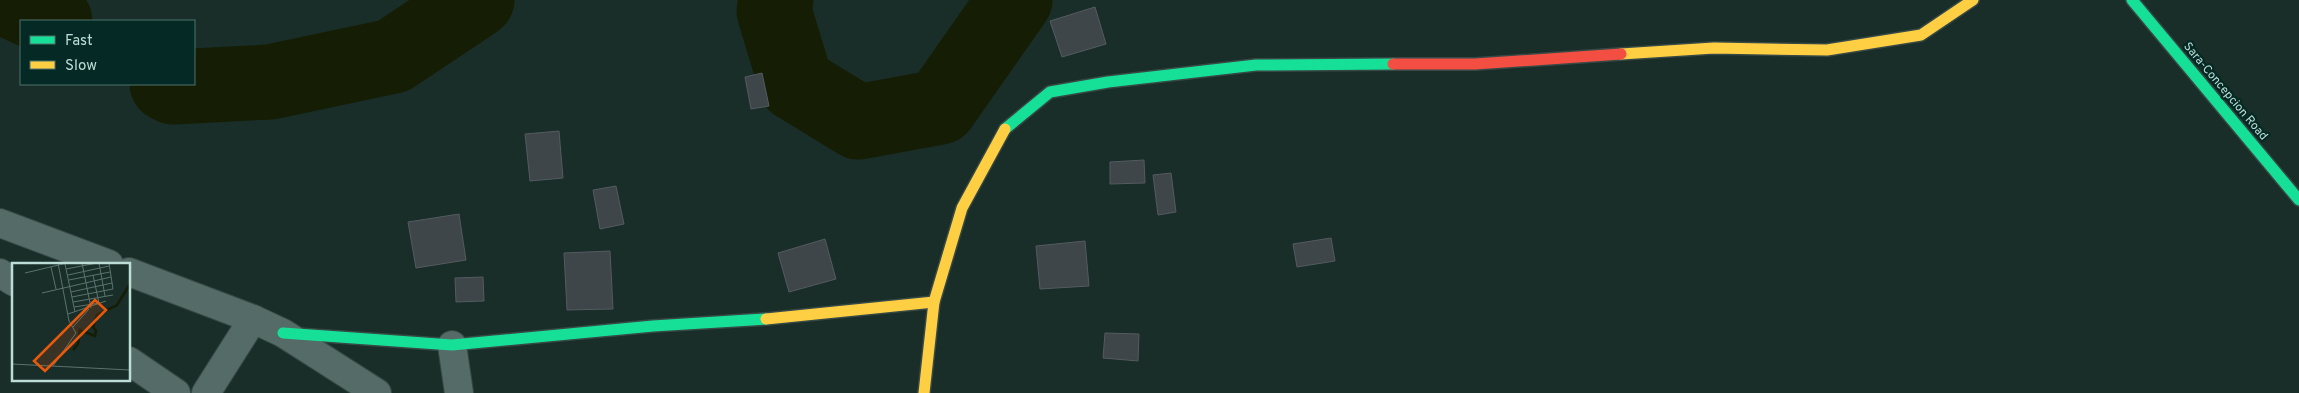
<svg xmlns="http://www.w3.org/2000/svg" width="2299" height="393" viewBox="0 0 2299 393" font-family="Overpass,sans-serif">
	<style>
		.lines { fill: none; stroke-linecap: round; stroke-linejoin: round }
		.river { stroke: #151e04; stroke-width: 75 }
		.building { fill: #3e464a; stroke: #545a61 }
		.street-casing { stroke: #374945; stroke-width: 30 }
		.fast-casing { stroke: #374945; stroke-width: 14 }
		.slow-casing { stroke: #374945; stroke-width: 14 }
		.jam-casing { stroke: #374945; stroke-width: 14 }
		.street { stroke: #546b67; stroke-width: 28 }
		.fast { stroke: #16e098; stroke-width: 11 }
		.slow { stroke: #ffcf43; stroke-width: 11 }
		.jam { stroke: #f24e42; stroke-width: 11 }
		.labels { text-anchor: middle; stroke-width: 4.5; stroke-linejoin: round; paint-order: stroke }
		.street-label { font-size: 12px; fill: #bcddd6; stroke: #052a25 }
		.inset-river { fill: none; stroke: #151e04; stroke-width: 2.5 }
		.inset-road { fill: none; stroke: #5a736e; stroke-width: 1 }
		.view { fill: #e8590c; fill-opacity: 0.15; stroke: #e8590c; stroke-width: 2.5 }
		.inset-edge { fill: none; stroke: #bcddd6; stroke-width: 2.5 }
	</style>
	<rect width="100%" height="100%" fill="#192d29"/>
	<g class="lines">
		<g class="river">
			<polyline points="9,0 55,21"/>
			<polyline points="776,0 774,11 796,84 858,122 940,107 1015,0"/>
			<polyline points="167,84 173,87 270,82 393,56 477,0"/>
		</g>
	</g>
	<g class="building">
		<polygon points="1095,7 1106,44 1062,57 1050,21"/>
		<polygon points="762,73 769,106 751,109 745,77"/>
		<polygon points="559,131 563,178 530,181 525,134"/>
		<polygon points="1144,160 1145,183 1110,184 1110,162"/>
		<polygon points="1171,173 1176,212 1158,215 1153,175"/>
		<polygon points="616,186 624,224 600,229 593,190"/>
		<polygon points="459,214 466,260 416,268 408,222"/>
		<polygon points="1331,238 1335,261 1297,267 1293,244"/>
		<polygon points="825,239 836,279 789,292 778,253"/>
		<polygon points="1085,241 1089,286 1040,289 1036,246"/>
		<polygon points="610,251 613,309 567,310 564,253"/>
		<polygon points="483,277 484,301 456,302 455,278"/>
		<polygon points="1105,333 1139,334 1138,361 1103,358"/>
	</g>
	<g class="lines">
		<defs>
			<g id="street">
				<polyline points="0,223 109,264"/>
				<polyline points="129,272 253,319 283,333 377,393"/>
				<polyline points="0,273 14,282"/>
				<polyline points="452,345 459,393"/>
				<polyline points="129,361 176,393"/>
				<polyline points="206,393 253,319"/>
			</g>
			<g id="fast">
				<polyline points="2132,0 2299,200"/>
				<polyline points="1005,129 1050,92 1108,82 1256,65 1393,64"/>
				<polyline points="283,333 452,345 653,326 766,319"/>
			</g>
			<g id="slow">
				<polyline points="1621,54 1714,48 1827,50 1921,35 1973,0"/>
				<polyline points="766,319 934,302"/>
				<polyline points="924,393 934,302 962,208 1005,129"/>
			</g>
			<polyline id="jam" points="1393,64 1475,64 1621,54"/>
		</defs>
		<use href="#street" class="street-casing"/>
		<use href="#fast" class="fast-casing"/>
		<use href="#slow" class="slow-casing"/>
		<use href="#jam" class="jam-casing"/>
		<use href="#street" class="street"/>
		<use href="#fast" class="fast"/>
		<use href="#slow" class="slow"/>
		<use href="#jam" class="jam"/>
	</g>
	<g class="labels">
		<g class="street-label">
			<text transform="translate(2226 91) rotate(50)" y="4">Sara-Concepcion Road</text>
		</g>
	</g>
	<g transform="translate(12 263)">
		<rect width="118" height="118" fill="#192d29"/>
		<path class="inset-river" d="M61 87 66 81 68 67 83 73 84 68 81 64 85 52 105 42 118 21"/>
		<path class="inset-road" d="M70 0 79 45M87 0 93 33M53 1 63 49M39 4 44 26M54 6 85 0M13 10 55 0M56 12 97 3M81 12 87 40M57 17 98 9M59 29 100 20M30 30 99 14M60 34 101 26 97 0M61 39 101 32M62 44 88 40M56 51 94 38M61 64 77 46M0 101 118 107M41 103 64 70 57 58 46 0"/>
		<path class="view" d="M83 37 94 47 33 108 22 98Z"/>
		<rect width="118" height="118" class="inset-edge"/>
	</g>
	<rect x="20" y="20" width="175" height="65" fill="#052a25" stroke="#4e726c"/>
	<rect x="30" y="36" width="25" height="8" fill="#16e098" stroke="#4e726c"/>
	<text x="65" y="45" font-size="15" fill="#bcddd6">Fast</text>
	<rect x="30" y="61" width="25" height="8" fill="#ffcf43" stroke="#4e726c"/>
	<text x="65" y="70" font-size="15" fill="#bcddd6">Slow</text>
</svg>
